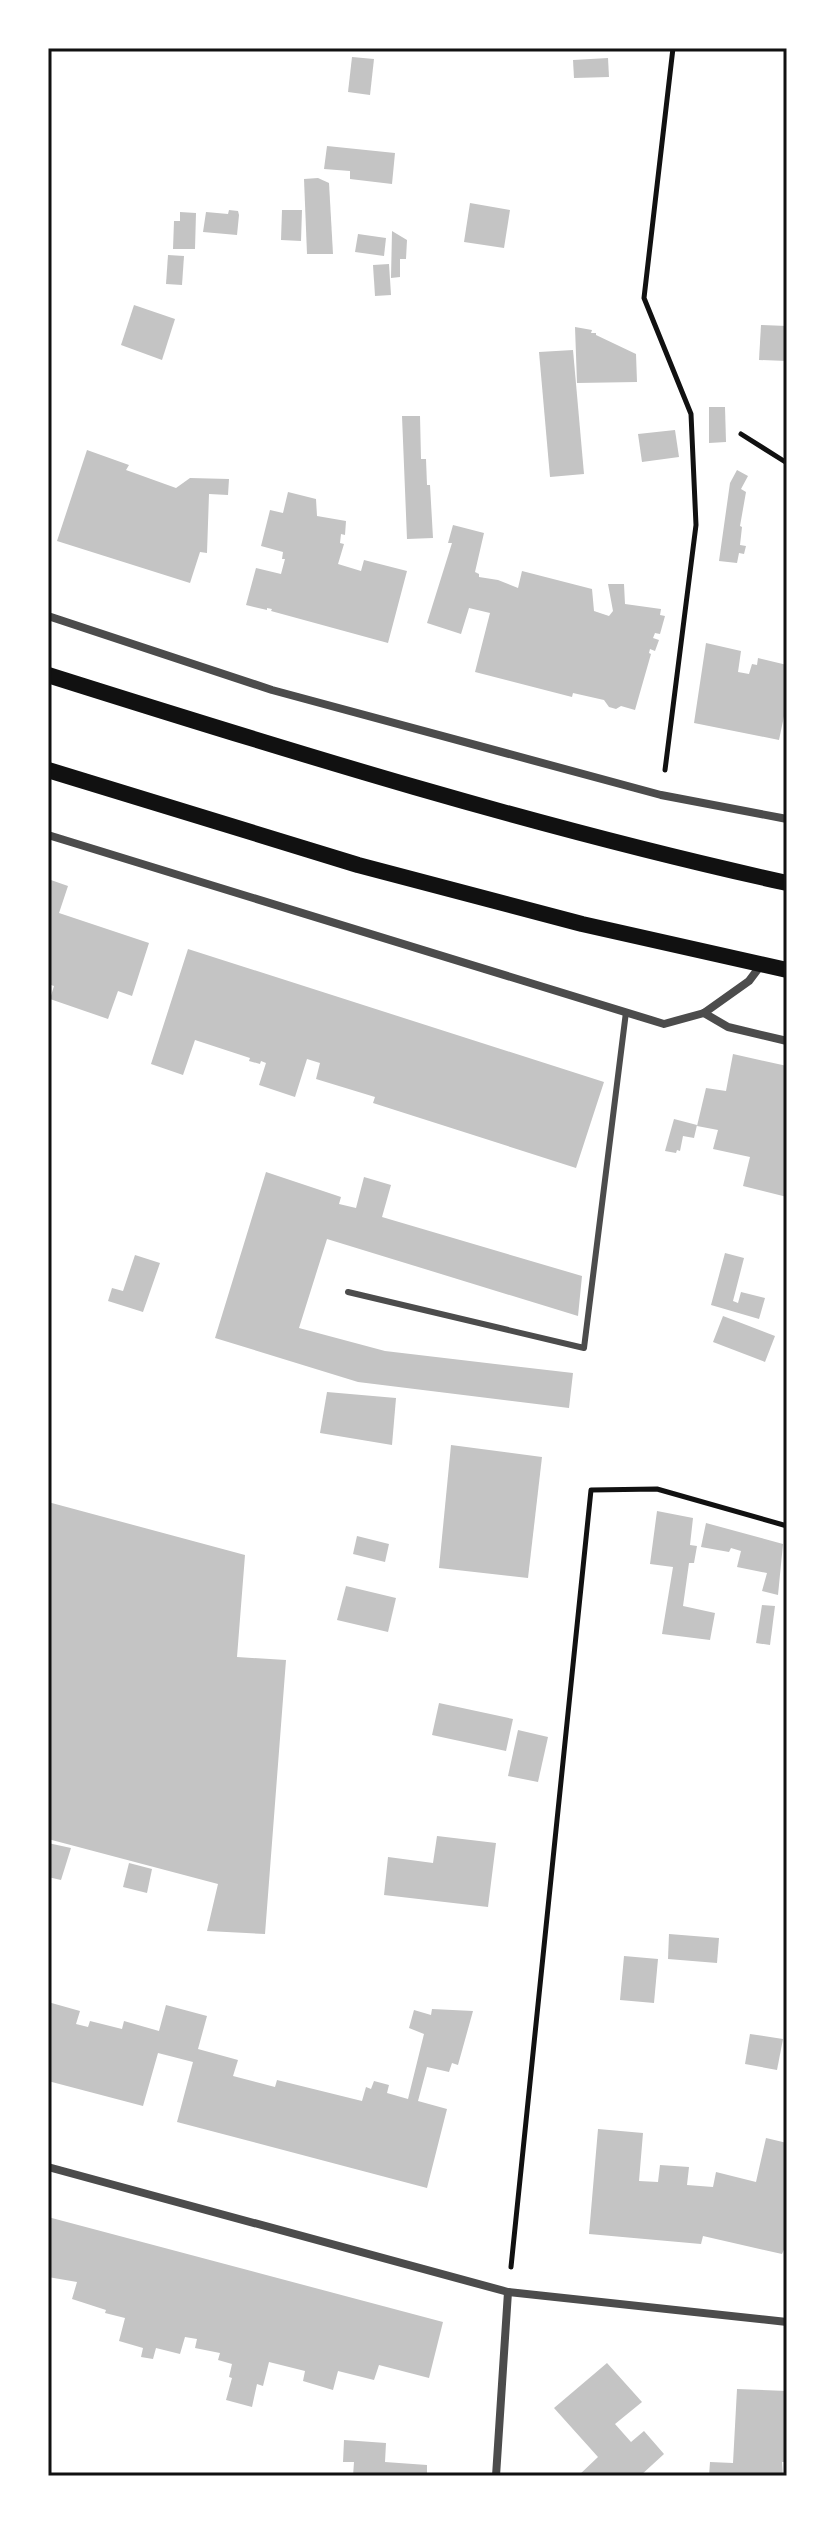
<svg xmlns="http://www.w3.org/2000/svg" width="835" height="2524" viewBox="0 0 835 2524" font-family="'Noto Sans',sans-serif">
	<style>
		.building { fill: #c4c4c4 }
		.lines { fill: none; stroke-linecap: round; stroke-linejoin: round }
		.path { stroke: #111; stroke-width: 5 }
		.service { stroke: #4c4c4c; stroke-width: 6 }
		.minor { stroke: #4c4c4c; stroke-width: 8 }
		.secondary { stroke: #111; stroke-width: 16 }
		.neatline { fill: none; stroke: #111; stroke-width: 3 }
	</style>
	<rect width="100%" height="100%" fill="#fff"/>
	<g class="building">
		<polygon points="352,57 374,59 370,95 348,92"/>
		<polygon points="608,58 609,77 574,78 573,60"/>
		<polygon points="327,146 395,153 392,184 350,179 350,171 324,169"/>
		<polygon points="318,178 329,183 333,254 307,254 304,179"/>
		<polygon points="470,203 510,210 504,248 464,242"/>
		<polygon points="229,210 238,211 239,215 237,235 203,232 206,212 228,214"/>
		<polygon points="282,210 302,210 301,241 281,240"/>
		<polygon points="180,212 196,213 195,249 173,249 174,221 180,221"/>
		<polygon points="392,231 407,240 406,259 400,259 400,277 391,278"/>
		<polygon points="358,234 386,238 384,256 355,252"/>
		<polygon points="168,255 184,256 182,285 166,284"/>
		<polygon points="389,264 391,295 375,296 373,265"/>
		<polygon points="134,305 175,319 162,360 121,345"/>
		<polygon points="761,325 787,326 787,361 759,360"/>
		<polygon points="575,327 592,330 591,333 596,333 596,335 636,354 637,382 577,383"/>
		<polygon points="573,350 584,474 550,477 539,352"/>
		<polygon points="709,407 725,407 726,442 709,443"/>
		<polygon points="402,416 420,416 421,459 426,459 427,485 430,485 433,538 407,539"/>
		<polygon points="675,430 679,457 642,462 638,434"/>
		<polygon points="87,450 129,465 126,470 176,488 190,478 229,479 228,495 209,494 207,553 200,552 190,583 57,541"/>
		<polygon points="737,470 748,476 741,489 746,492 740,526 742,527 740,545 746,546 744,554 739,553 737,563 719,561 730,483"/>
		<polygon points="288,492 316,499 317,516 346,521 345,535 341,534 340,543 344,544 338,564 361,571 364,560 407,571 388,643 271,611 272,609 267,608 267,610 246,605 256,568 281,574 285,559 282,559 283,552 261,546 270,510 283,513"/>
		<polygon points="453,525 484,533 475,572 479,574 479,577 498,580 518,588 522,571 592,589 594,611 609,616 613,611 608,584 624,584 625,604 661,609 660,615 665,616 660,634 655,633 653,638 659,640 655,651 650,649 649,653 651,654 635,710 621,706 616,709 609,707 604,700 573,693 572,697 475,672 490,613 469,608 461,634 427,623 452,543 448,543"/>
		<polygon points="706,643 741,651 738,672 749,674 752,664 757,665 758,658 787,665 787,702 779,740 694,723"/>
		<polygon points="48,879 68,886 59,913 149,943 132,996 118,991 108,1019 50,999 54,986 48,984"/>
		<polygon points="188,949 604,1082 576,1168 373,1103 375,1097 316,1079 320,1063 307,1059 295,1097 259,1085 266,1063 261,1061 260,1064 249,1061 250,1058 195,1040 183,1075 151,1064"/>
		<polygon points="733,1054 787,1066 787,1197 743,1186 750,1157 713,1149 718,1130 697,1126 706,1088 726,1091"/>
		<polygon points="674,1119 697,1125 694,1138 683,1136 680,1151 677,1150 676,1153 665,1151"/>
		<polygon points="266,1172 341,1197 339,1204 356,1208 364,1177 391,1185 382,1217 582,1276 578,1316 327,1239 299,1328 385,1351 573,1373 569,1408 358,1382 215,1338"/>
		<polygon points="725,1253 744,1258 733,1301 738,1303 741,1292 765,1298 759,1319 711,1305"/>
		<polygon points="135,1255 160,1263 143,1312 108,1301 112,1288 123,1291"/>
		<polygon points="723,1316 775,1336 765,1362 713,1342"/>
		<polygon points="327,1392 396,1398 392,1445 320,1433"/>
		<polygon points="451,1445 542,1457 528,1578 439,1568"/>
		<polygon points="48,1502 245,1555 237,1657 286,1660 265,1934 207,1931 218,1884 48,1839"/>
		<polygon points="657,1511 693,1518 690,1545 697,1546 694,1563 689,1563 683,1606 715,1613 710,1640 662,1634 673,1567 650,1564"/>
		<polygon points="706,1523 783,1544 778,1595 762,1591 767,1573 737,1567 741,1551 731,1548 729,1552 701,1547"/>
		<polygon points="357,1536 389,1544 385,1562 353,1554"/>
		<polygon points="346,1586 396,1598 388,1632 337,1620"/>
		<polygon points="762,1605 775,1606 770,1645 756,1643"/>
		<polygon points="439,1703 513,1719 506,1751 432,1735"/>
		<polygon points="518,1730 548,1737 538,1782 508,1776"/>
		<polygon points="437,1836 496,1843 488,1907 384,1895 388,1857 433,1863"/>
		<polygon points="48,1843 71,1848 61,1880 48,1877"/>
		<polygon points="129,1863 152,1869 147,1893 123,1887"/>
		<polygon points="669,1934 719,1938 717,1963 668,1959"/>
		<polygon points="624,1956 658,1959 654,2003 620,2000"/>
		<polygon points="48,2002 80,2011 76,2024 88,2027 90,2021 122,2029 124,2021 159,2031 166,2005 207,2016 198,2049 238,2060 233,2076 275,2087 277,2080 362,2101 366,2087 371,2089 374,2081 389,2085 387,2093 408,2099 424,2034 409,2028 414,2010 431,2015 432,2009 473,2011 458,2065 452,2063 449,2072 427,2067 418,2101 447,2109 427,2188 177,2122 193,2062 158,2053 143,2106 48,2081"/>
		<polygon points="750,2034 783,2039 777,2070 745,2064"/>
		<polygon points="598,2129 643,2133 639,2181 658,2182 660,2165 689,2167 687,2185 713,2187 716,2172 756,2182 766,2138 787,2143 787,2243 782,2254 703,2236 701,2244 589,2234"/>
		<polygon points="48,2217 443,2322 429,2378 379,2365 374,2380 338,2371 333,2390 303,2381 305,2371 269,2362 263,2386 257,2384 252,2407 226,2400 232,2378 229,2377 232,2364 218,2360 220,2353 195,2348 197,2339 185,2337 180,2354 156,2348 153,2359 141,2357 143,2348 119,2341 125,2318 105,2313 106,2310 72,2299 77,2282 48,2277"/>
		<polygon points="607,2363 642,2402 615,2424 631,2442 644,2431 664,2454 640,2476 578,2476 598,2457 554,2408"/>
		<polygon points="737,2389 787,2391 787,2462 782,2462 783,2476 709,2476 710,2462 733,2463"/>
		<polygon points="344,2440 386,2443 385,2462 427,2465 427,2476 353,2476 354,2462 343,2462"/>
	</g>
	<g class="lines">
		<g class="path">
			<polyline points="741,434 787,463"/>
			<polyline points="665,770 696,525 691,414 644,298 673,48"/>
			<polyline points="511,2267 591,1490 657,1489 787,1526"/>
		</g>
		<polyline class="service" points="348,1292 584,1348 626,1012"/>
		<g class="minor">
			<polyline points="48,616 272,690 661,795 787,819"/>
			<polyline points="48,835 664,1024 704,1013 749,981 761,965"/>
			<polyline points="704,1013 728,1027 787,1041"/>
			<polyline points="48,2167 508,2292 787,2322"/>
			<polyline points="496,2476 508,2292"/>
		</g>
		<g class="secondary">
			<path d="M48 675C292 752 537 828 787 883"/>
			<polyline points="48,770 358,865 582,924 787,970"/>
		</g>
	</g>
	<rect width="835" height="2524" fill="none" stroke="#ffffff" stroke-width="100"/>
	<rect x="50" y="50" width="735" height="2424" class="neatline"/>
</svg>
